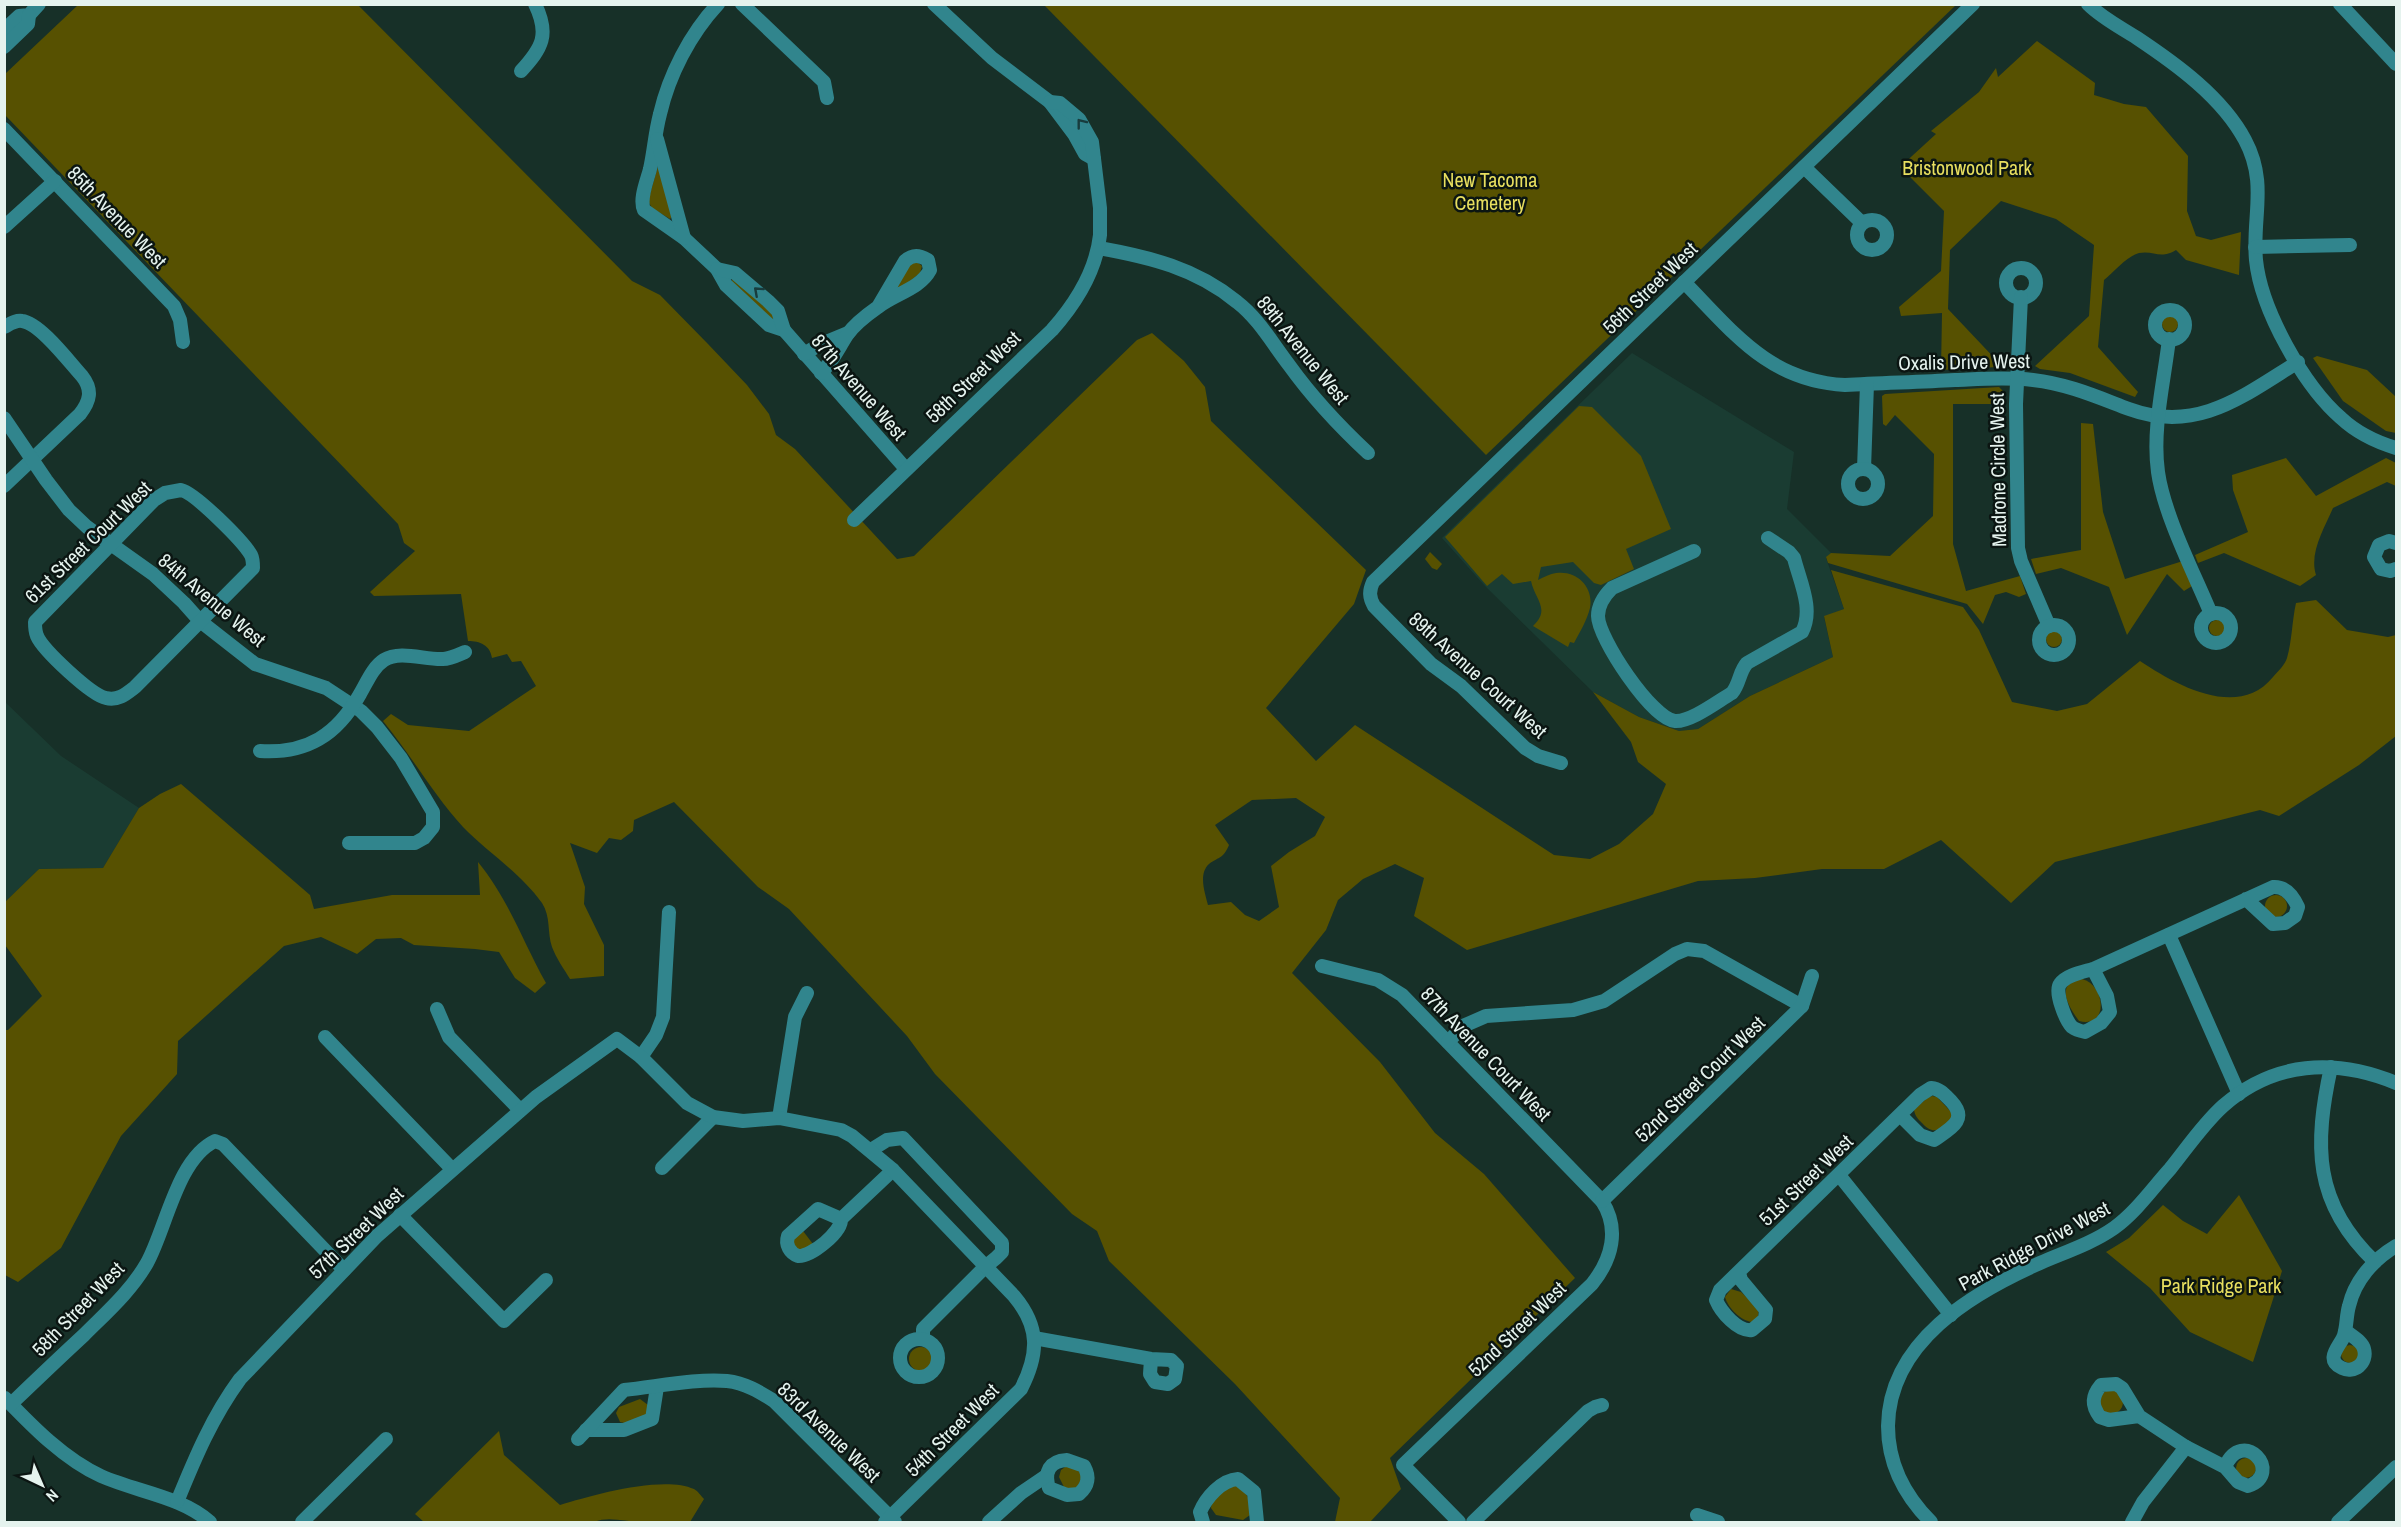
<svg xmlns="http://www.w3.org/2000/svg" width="2401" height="1527" viewBox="0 0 2401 1527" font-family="'Archivo Narrow',sans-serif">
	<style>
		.built { fill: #1a3c32 }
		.green { fill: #575101; fill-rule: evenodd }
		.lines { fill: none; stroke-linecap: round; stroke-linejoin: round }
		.minor { stroke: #31858d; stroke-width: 14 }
		.oneway { stroke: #183c3d }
		.labels { text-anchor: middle; stroke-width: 5; stroke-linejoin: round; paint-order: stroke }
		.park-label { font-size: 20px; fill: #e8df5f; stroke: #0b1512 }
		.street-label { font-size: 20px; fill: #e5f3ee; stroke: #0b1512 }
	</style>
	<rect width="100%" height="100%" fill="#173028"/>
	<g class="built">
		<polygon points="1632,353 1794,452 1787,509 1831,553 1826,558 1844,609 1824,617 1833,657 1750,696 1698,729 1679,731 1639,717 1593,692 1485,586 1442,538"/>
		<polygon points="4,701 61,756 139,808 103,868 39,869 5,902"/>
	</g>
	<g class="green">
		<path d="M78 5H358L632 281 660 295 708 344 747 385 769 414 776 435 795 449 897 559 914 556 1137 340 1152 333 1184 361 1205 387 1211 421 1366 570 1354 604 1266 708 1316 761 1355 725 1554 855 1590 859 1619 844 1653 814 1666 784 1638 762 1631 742 1593 692 1639 717 1679 731 1698 729 1750 696 1833 657 1824 616 1844 609 1831 570 1963 607 1979 630 2012 702 2057 711 2087 704 2140 661C2176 685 2238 720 2273 677 2278 671 2285 665 2287 658 2292 641 2292 621 2296 603L2316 600 2347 630 2388 637 2396 635V736L2359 765 2279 816 2260 810 2055 862 2011 903 1941 840 1884 869H1822L1755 878 1698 881 1467 950 1414 916 1424 878 1395 864 1363 879 1338 900 1326 930 1292 973 1380 1062 1435 1133 1484 1174 1575 1278 1390 1458 1401 1489 1370 1522H1335L1340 1498 1235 1384 1109 1261 1097 1231 1072 1214 935 1074 907 1036 789 909 758 887 674 802 634 820 633 831 621 840 609 838 597 853 570 843 585 887 584 904 604 945V976L570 979C564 969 556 958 552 947 547 932 551 917 542 903 520 872 488 853 463 827 433 794 411 755 383 721L391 714 408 725 469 731 536 686 521 661 512 662 507 654 492 658C490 645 480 641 468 641L461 594 374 596 370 592 415 551 404 543 398 524 5 115V74ZM1296 798 1325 817 1315 836 1289 852 1271 866 1279 907 1259 921 1245 915 1231 902 1208 905C1205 893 1198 874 1209 864 1220 856 1223 859 1229 845L1215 825 1252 800Z"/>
		<polygon points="1044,5 1956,5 1486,455"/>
		<path d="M2037 41 2095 83 2094 95 2124 104 2146 107 2188 156 2187 211 2196 236 2211 240 2241 232 2239 275 2186 260 2176 250C2160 260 2154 250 2139 253 2127 256 2114 272 2104 280L2098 347 2138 392 2135 397 2070 373 2040 369 2035 366 2089 316 2094 245 2056 219 2001 201 1950 250 1948 309 2000 364 1998 367 1941 370 1942 313 1901 316 1899 307 1941 271 1944 211 1900 167 1936 134 1931 131 1979 92 1996 68 1998 77Z"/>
		<polygon points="658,166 672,216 670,219 652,208 648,201"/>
		<polygon points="913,262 917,262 922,266 920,273 893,295 905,270"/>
		<polygon points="732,278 775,316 776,319 773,320 732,283"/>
		<circle cx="2170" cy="324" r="8"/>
		<polygon points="2317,356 2367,370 2396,397 2396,433 2386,431 2343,401 2313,358"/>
		<polygon points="1999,387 2004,392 2006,404 1953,404 1953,544 1966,591 2020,576 2026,594 2019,597 2006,592 1995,595 1983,624 1967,604 1828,563 1826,557 1831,553 1890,556 1933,516 1934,454 1895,415 1886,426 1883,424 1882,396 1885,394"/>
		<path d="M1579 406 1592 407 1641 456 1671 529 1626 549 1634 569 1601 585 1594 583 1573 562 1541 567 1538 580C1544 577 1550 574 1556 573 1577 570 1594 587 1590 608 1587 620 1580 632 1574 643L1570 642 1568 647 1533 626C1551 609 1535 600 1531 581L1513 584 1502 574 1487 586 1445 537Z"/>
		<polygon points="2081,423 2093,424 2103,512 2125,579 2183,561 2192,586 2184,591 2167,574 2127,635 2109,587 2061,568 2036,574 2031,559 2081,550"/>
		<path d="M2286 458 2316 496 2386 458 2396 463V486L2387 482 2333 508C2324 529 2309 553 2316 575L2300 586 2224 553 2198 563 2195 555 2248 532 2233 490 2232 475Z"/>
		<polygon points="1430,552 1442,564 1437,570 1432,568 1425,559"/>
		<circle cx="2217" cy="628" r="8"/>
		<circle cx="2054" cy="639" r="8"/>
		<path d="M181 784 310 895 314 909 392 895H480L478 862C509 900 523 942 546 983L535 993 515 978 499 952 475 949 414 945 401 938 376 939 357 954 321 937 284 946 178 1041 177 1074 121 1136 61 1248 18 1282 5 1275V1030H8L42 996 5 945V902L39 869 103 868 139 808 160 794Z"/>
		<circle cx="2276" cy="906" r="11"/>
		<path d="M2082 979C2106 985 2109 1029 2079 1021 2068 1006 2054 983 2082 979Z"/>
		<path d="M1932 1096 1937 1097 1953 1114V1119C1942 1128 1934 1137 1922 1123 1918 1119 1915 1116 1914 1110L1927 1098Z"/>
		<polygon points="2239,1195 2282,1271 2253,1362 2190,1332 2150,1288 2106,1252 2129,1238 2163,1205 2183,1221 2207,1234"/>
		<polygon points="803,1231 813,1244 798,1253 791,1237"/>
		<path d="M1731 1289 1741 1292 1759 1309 1758 1317 1752 1322C1741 1321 1728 1308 1725 1297Z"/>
		<circle cx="2350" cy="1354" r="9"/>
		<circle cx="921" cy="1359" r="12"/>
		<circle cx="2111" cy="1402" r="12"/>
		<polygon points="640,1399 648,1405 647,1419 624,1423 620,1422 616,1413 619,1407"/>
		<path d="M499 1431 504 1455 560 1505C592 1495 663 1475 694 1489 698 1491 701 1496 704 1499L690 1522C674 1523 657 1523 641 1522 625 1522 609 1516 594 1522H424L415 1514Z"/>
		<circle cx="2246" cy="1468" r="10"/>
		<polygon points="1068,1465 1082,1470 1080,1486 1072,1490 1064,1487 1059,1477 1061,1470"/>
		<path d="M1234 1484C1249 1495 1250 1497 1250 1515L1243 1520 1216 1515 1211 1508 1212 1500Z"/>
	</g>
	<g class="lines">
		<g class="minor">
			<path d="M718 4C690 34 669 75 660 114 655 133 654 151 650 169 647 181 639 199 644 210L684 238 717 269 726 285 769 325 784 330"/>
			<polyline points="742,4 824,82 827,98"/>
			<polyline points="934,4 992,58 1050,102 1074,134 1085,154 1094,159"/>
			<path d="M2088 4C2102 18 2120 27 2137 38 2176 64 2222 97 2245 140 2268 183 2252 217 2256 260 2261 310 2304 386 2341 418 2357 433 2376 442 2396 448"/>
			<polyline points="2340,4 2396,64"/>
			<polyline points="4,30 19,16 29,15 39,4"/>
			<polyline points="4,47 28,24 29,15"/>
			<path d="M521 71C542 48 550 35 535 4"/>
			<polyline points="4,129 174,306 180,320 183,342"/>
			<polyline points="657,139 684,238"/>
			<polyline points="1804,167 1862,223"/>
			<circle cx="1872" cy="235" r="15"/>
			<polyline points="4,227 55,181"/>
			<polyline points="2255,247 2350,245"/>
			<path d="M1099 248C1149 257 1196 268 1237 302 1259 319 1272 343 1289 365 1312 397 1339 426 1368 453"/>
			<circle cx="2021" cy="283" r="15"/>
			<polyline points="717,269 735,273 768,301 778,311 784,330 906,469"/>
			<path d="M1684 282C1734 333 1769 381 1845 385 1882 383 1919 382 1955 380 1981 379 2007 377 2033 380 2068 384 2097 397 2129 409 2197 434 2243 396 2298 362"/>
			<polyline points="2021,297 2016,404 2018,548 2021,561 2049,626"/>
			<circle cx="2170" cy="325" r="15"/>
			<path d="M4 327C10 324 16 320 22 321 40 323 70 363 82 376 93 390 90 401 80 414L4 486"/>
			<path d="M2169 339C2164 382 2152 429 2158 472 2164 515 2194 573 2211 614"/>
			<polyline points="804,354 819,345 848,333"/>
			<path d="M821 373C833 361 838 349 847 335 854 325 868 314 878 307 894 294 920 289 930 270L928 260C919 255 913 254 905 261L878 307"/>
			<polyline points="4,418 46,480 69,510 87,527 153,574 184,603 200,621 255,664 326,688 361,711 377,727 401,758 433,812 433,827 424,838 415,843 349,843"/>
			<polyline points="1864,469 1867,384"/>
			<circle cx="1863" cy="484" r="15"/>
			<path d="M181 490C195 493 243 541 251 555 253 559 253 563 253 568L135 687C126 694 118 701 106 698 91 695 43 650 37 636 35 631 35 626 35 622L154 500 165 493Z"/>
			<path d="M854 520 1052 330C1076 303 1096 271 1100 235V208L1092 142 1079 119 1060 103 1050 102"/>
			<polyline points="2396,543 2389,541 2379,545 2374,557 2381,569 2390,571 2396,569"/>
			<path d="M1694 551 1612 588C1604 596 1598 605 1598 616 1598 638 1652 719 1675 721 1691 722 1718 701 1732 693 1740 683 1739 672 1747 663L1802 632C1814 609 1800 582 1794 558L1789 552 1768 538"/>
			<circle cx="2216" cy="628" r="15"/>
			<circle cx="2054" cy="640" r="15"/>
			<path d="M260 751C307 754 337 735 360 694 367 682 373 667 384 660 400 650 425 660 443 659 450 659 458 655 465 652"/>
			<path d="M1561 763 1538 756 1525 748 1461 686 1431 664 1374 606C1369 597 1369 591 1373 582L1973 4"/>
			<polyline points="2169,935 2239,1094"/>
			<path d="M1322 966 1378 980 1402 995 1602 1201C1620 1229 1612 1259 1592 1284L1403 1465 1459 1522"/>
			<path d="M2093 969 2107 996 2110 1012 2101 1023 2085 1032C2080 1031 2076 1030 2072 1027 2066 1021 2054 992 2060 984 2066 975 2083 972 2093 969L2273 887C2286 886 2293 896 2298 907L2295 916 2285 923 2273 924 2246 899"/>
			<polyline points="437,1009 449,1037 520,1110"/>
			<polyline points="325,1037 452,1169"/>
			<polyline points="1448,1042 1463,1026 1486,1016 1573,1010 1604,1001 1675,954 1687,949 1704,951 1802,1006"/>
			<polyline points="641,1057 656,1035 663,1017 669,912"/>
			<path d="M2331 1067C2314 1145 2313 1203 2375 1262"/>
			<polyline points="779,1118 795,1017 807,993"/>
			<polyline points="871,1150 887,1140 903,1138 1002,1243 1002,1252 996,1258 985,1267 923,1329 923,1339"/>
			<polyline points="662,1168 713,1117"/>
			<polyline points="1839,1175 1951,1315"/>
			<polyline points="1602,1201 1802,1006 1812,976"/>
			<polyline points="400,1215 504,1321 546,1280"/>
			<path d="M841 1219C842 1232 811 1257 798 1256 790 1253 785 1245 788 1236L818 1209 841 1219 893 1170"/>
			<path d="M1739 1273 1741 1280 1766 1310 1765 1319 1752 1330C1738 1332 1721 1312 1716 1300L1720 1290 1920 1095 1931 1088C1940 1089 1944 1094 1951 1101 1969 1120 1950 1129 1934 1140L1920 1135 1900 1115"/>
			<path d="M2345 1330C2351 1336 2362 1341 2364 1349 2368 1363 2354 1374 2342 1368 2325 1360 2338 1348 2343 1338 2347 1329 2346 1316 2349 1306 2355 1280 2374 1259 2396 1246"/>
			<polyline points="1034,1338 1151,1359 1171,1360 1177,1366 1175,1379 1168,1384 1155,1382 1150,1374 1151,1359"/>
			<circle cx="919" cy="1358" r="19"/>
			<path d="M5 1398C33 1427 64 1459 101 1476 137 1492 180 1496 210 1522"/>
			<path d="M11 1404C35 1381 59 1358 84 1335 107 1312 131 1291 147 1263 166 1229 177 1159 215 1141L223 1144 344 1270"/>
			<path d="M2139 1416 2109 1420 2100 1417C2091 1405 2092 1396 2101 1385L2116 1384 2122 1388 2139 1416 2186 1447 2225 1467 2238 1482 2248 1486C2285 1473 2242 1426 2225 1467"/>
			<polyline points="586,1430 624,1430 652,1419 657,1387"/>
			<path d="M578 1439 624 1390C655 1387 697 1378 727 1381 745 1383 760 1392 774 1401L895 1522"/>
			<path d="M1067 1460 1084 1466C1090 1477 1088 1486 1079 1494L1067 1495 1049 1488C1044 1472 1049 1461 1067 1460Z"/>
			<path d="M177 1502C195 1458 212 1417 240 1379L377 1236 536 1097 617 1039 641 1057 687 1103 713 1117 743 1121 779 1118 841 1130 852 1136 893 1170 1014 1296C1040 1327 1039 1354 1021 1389L885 1522"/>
			<polyline points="1697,1515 1718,1522"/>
			<polyline points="302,1522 386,1439"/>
			<polyline points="989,1522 1021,1493 1046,1476"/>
			<path d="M1203 1522 1200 1512C1206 1498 1221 1480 1238 1479L1254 1492 1257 1522"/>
			<polyline points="1473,1522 1588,1411 1595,1407 1602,1405"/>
			<path d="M1931 1522C1905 1496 1888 1464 1888 1426 1889 1342 1972 1293 2040 1263 2065 1252 2091 1244 2114 1228 2136 1212 2152 1189 2170 1169 2187 1148 2203 1124 2223 1106 2274 1061 2335 1058 2396 1083"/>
			<polyline points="2132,1522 2143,1502 2186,1447"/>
			<polyline points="2338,1522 2396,1467"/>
		</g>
	</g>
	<defs><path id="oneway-chevron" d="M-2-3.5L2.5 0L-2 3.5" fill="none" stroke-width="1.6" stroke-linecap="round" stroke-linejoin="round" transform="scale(1.5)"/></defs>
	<g class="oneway">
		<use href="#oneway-chevron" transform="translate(1081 123) rotate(-128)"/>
		<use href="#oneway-chevron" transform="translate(758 291) rotate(-138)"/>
	</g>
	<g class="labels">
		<g class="park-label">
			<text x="1967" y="175">Bristonwood Park</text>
			<text x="1490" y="187">New Tacoma<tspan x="1490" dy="23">Cemetery</tspan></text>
			<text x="2221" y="1293">Park Ridge Park</text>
		</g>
		<g class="street-label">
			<text transform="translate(117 217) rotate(46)" y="7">85th Avenue West</text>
			<text transform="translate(1650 288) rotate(-44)" y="7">56th Street West</text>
			<text transform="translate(1303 350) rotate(51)" y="7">89th Avenue West</text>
			<text transform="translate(1964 362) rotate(-1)" y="7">Oxalis Drive West</text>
			<text transform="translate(973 377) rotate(-44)" y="7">58th Street West</text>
			<text transform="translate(859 387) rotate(49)" y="7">87th Avenue West</text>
			<text transform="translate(1998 470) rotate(-91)" y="7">Madrone Circle West</text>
			<text transform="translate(88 542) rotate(-44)" y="7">61st Street Court West</text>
			<text transform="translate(212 600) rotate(40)" y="7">84th Avenue West</text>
			<text transform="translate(1478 675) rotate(42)" y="7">89th Avenue Court West</text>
			<text transform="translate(1486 1054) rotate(46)" y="7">87th Avenue Court West</text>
			<text transform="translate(1700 1079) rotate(-44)" y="7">52nd Street Court West</text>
			<text transform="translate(1806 1180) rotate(-44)" y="7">51st Street West</text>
			<text transform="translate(356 1233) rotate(-44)" y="7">57th Street West</text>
			<text transform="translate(2034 1246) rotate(-28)" y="7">Park Ridge Drive West</text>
			<text transform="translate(78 1309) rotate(-46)" y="7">58th Street West</text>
			<text transform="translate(1517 1329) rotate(-44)" y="7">52nd Street West</text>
			<text transform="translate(952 1430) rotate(-45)" y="7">54th Street West</text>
			<text transform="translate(829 1432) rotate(44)" y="7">83rd Avenue West</text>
		</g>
	</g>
	<rect width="2401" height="1527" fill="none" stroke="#e5f3ee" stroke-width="12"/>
	<g transform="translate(42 1485) rotate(136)" stroke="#0b1512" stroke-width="4.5" paint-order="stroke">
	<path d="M0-4.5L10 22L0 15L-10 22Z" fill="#e5f3ee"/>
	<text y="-9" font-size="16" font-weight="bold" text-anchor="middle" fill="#e5f3ee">N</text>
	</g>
</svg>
